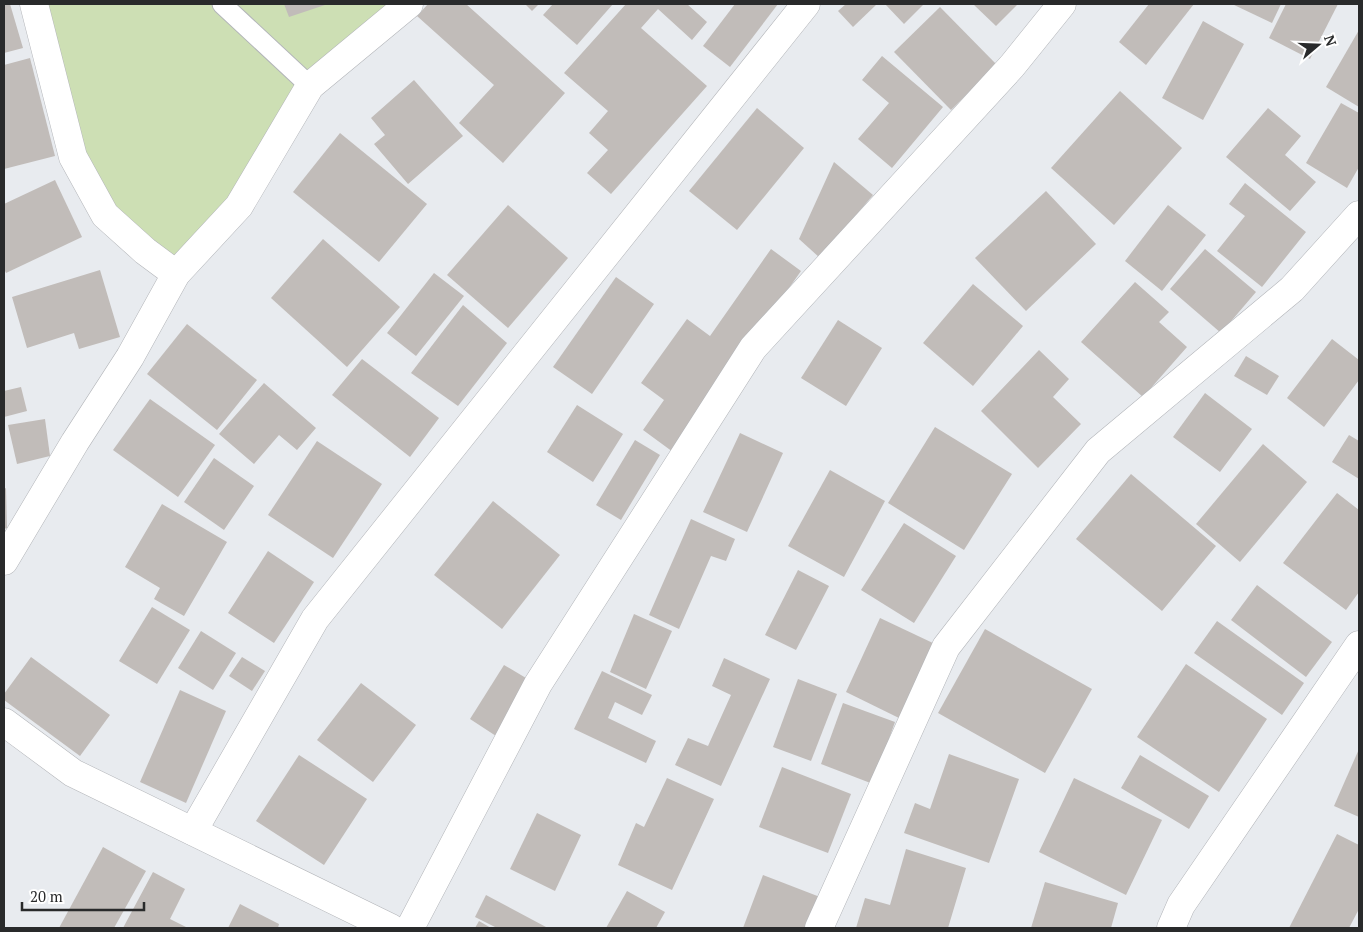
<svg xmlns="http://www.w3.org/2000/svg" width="1363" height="932" viewBox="0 0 1363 932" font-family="'PT Serif',serif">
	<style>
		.green { fill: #cddfb4 }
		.building { fill: #c1bcb9 }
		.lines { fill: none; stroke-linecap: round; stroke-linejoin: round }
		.service-casing { stroke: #b3b5b9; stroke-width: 21 }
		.minor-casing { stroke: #b3b5b9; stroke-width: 29 }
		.service { stroke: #fff; stroke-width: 19 }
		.minor { stroke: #fff; stroke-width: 28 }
	</style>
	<rect width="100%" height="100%" fill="#e8ebef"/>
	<polygon class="green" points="34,4 409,4 310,86 176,274 105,215"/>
	<g class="building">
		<polygon points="4,4 10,4 23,48 4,53"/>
		<polygon points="284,4 328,4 289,17"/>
		<polygon points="428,4 466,4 565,93 503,163 459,123 494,85 417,16"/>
		<polygon points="525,4 539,4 532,11"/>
		<polygon points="553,4 613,4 577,45 543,15"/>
		<polygon points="626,4 687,4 707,22 692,40 658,9 641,28 707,86 611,194 587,173 608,150 589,133 608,111 564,73"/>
		<polygon points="735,4 778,4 730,67 703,46"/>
		<polygon points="846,4 877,4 853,27 838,11"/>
		<polygon points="885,4 924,4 904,24"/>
		<polygon points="973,4 1018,4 996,26"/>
		<polygon points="1149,4 1194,4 1146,65 1119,42"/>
		<polygon points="1232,4 1281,4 1272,23"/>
		<polygon points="1286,4 1338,4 1310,59 1269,38"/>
		<polygon points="940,7 997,65 951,110 894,52"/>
		<polygon points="1203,21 1244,44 1203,120 1162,98"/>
		<polygon points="1359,30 1359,107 1326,87"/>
		<polygon points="882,56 943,107 892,168 858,139 889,103 862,80"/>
		<polygon points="30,58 55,156 4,169 4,65"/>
		<polygon points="414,80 463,136 408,184 374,144 385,135 371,118"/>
		<polygon points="1120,91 1182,148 1114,225 1051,168"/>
		<polygon points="1341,103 1359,113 1359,167 1347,188 1306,163"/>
		<polygon points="757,108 804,148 737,230 689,191"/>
		<polygon points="1268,108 1301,136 1285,155 1316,182 1290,211 1226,157"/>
		<polygon points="340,133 427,204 379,262 293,192"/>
		<polygon points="834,162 873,195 820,258 799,239"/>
		<polygon points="55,180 82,237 6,273 4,269 4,204"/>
		<polygon points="1245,183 1306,232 1262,287 1217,251 1245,216 1229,204"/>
		<polygon points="1046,191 1096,244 1026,311 975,258"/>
		<polygon points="508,205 568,258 508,328 447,275"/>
		<polygon points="1168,205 1206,235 1162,291 1125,261"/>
		<polygon points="323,239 400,307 347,367 271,298"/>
		<polygon points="771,249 801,271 673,452 643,430 664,400 641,383 687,319 710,336"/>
		<polygon points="1205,249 1256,292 1221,333 1170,289"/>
		<polygon points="100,270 120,337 79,349 74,333 27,348 12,297"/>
		<polygon points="434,273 464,296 416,356 387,333"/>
		<polygon points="616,277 654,304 592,394 553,367"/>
		<polygon points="1135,282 1169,312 1159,322 1187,347 1143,397 1081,342"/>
		<polygon points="973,284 1023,326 973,386 923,343"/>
		<polygon points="463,305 507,343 458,406 411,373"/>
		<polygon points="838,320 882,348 846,406 801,378"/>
		<polygon points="187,324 257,380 217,430 147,374"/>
		<polygon points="1332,339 1359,360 1359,380 1324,427 1287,398"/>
		<polygon points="1039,350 1069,379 1053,397 1081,424 1038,468 981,411"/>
		<polygon points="1246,356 1279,376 1267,395 1234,376"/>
		<polygon points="362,359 439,418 410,457 332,395"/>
		<polygon points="264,383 316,428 297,450 279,435 254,464 219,434"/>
		<polygon points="21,387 27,411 4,417 4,391"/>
		<polygon points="1205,393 1252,429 1220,472 1173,437"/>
		<polygon points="150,399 215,445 178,497 113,450"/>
		<polygon points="577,405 623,434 593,482 547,452"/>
		<polygon points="45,419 50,456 17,464 8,425"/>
		<polygon points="935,427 1012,474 964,550 888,503"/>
		<polygon points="740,433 783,453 747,532 703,512"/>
		<polygon points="1349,435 1359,441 1359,479 1332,462"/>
		<polygon points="635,440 660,455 621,520 596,505"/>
		<polygon points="317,441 382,484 333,558 268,515"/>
		<polygon points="1263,444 1307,482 1240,562 1196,524"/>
		<polygon points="214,458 254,486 224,530 184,502"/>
		<polygon points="830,470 885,501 844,577 788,546"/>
		<polygon points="1131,474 1216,546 1162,611 1076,539"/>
		<polygon points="6,488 7,528 4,529 4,489"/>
		<polygon points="1337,493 1359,510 1359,592 1346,610 1283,563"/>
		<polygon points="493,501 560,555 502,629 434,575"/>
		<polygon points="162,504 227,542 184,616 154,599 160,588 125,567"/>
		<polygon points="691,519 735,539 726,561 711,556 679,629 649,615"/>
		<polygon points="904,523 956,556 914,623 861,590"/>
		<polygon points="268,551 314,582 274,643 228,613"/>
		<polygon points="798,570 829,586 796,650 765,635"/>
		<polygon points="1257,585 1332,642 1306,677 1231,620"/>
		<polygon points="152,607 190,630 157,684 119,661"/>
		<polygon points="634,614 672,631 646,689 610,672"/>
		<polygon points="880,618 935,644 901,719 846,692"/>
		<polygon points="1217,621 1304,683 1282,715 1194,653"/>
		<polygon points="985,629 1092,689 1045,773 938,713"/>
		<polygon points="201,631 236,653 213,690 178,668"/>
		<polygon points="31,657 110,715 80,756 4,700 4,694"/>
		<polygon points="242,657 265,671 252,691 229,676"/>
		<polygon points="724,658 770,679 721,786 675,765 688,738 708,746 731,695 712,686"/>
		<polygon points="1186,664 1267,719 1219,792 1137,737"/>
		<polygon points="504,665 531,681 496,736 470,719"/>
		<polygon points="602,671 652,695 642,715 615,702 608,718 656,741 646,763 574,729"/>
		<polygon points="798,679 837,694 811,761 773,747"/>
		<polygon points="361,683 416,725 373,782 317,740"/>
		<polygon points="180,690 226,711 186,803 140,782"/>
		<polygon points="843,703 895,722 873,784 821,764"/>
		<polygon points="1359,749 1359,817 1334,806"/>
		<polygon points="949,754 1019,779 989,863 904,833 915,803 930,809"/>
		<polygon points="299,755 367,799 324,865 256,821"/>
		<polygon points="1140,755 1209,796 1189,829 1121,788"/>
		<polygon points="782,767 851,794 828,853 759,827"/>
		<polygon points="667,778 714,799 672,890 618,865 636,823 644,827"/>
		<polygon points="1074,778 1162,820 1126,895 1039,852"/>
		<polygon points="537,813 581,835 555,891 510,869"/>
		<polygon points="1337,834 1359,845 1359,909 1349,928 1289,928"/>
		<polygon points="103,847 146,871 114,928 59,928"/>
		<polygon points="906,849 966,868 948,928 856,928 865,898 890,905"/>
		<polygon points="153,872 185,889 170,919 188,928 123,928"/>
		<polygon points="763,875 820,897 808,928 743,928"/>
		<polygon points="1045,882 1118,903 1111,928 1031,928"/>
		<polygon points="627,891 665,912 656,928 606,928"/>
		<polygon points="486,895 546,927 545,928 497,928 475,917"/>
		<polygon points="240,904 279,924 278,928 228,928"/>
		<polygon points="479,921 491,928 475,928"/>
	</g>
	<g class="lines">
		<defs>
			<polyline id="service" points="222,4 310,86"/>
			<g id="minor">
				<polyline points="34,4 73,157 105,215 145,251 176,274"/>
				<polyline points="4,561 75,442 130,357 176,274 239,206 310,86 409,4"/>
				<polyline points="4,722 73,773 391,928"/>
				<polyline points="193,831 315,619 806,4"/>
				<polyline points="410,928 538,684 753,348 1012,66 1062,4"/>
				<polyline points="819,928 946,647 1098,451 1292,289 1359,215"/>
				<polyline points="1171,928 1181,905 1359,645"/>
			</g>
		</defs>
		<use href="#service" class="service-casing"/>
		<use href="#minor" class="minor-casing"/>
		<use href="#service" class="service"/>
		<use href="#minor" class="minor"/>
	</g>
	<rect width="1363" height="932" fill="none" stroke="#292a2b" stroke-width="10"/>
	<g transform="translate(1318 45) rotate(71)" stroke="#ffffff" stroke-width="4" paint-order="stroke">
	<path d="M0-4L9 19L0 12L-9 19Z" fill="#292a2b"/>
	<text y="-8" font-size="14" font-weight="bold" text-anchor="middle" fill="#292a2b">N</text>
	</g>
	<path d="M22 902v8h122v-8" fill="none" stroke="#292a2b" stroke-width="2.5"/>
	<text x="30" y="902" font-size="15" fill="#292a2b" stroke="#ffffff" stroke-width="4" paint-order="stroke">20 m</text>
</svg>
